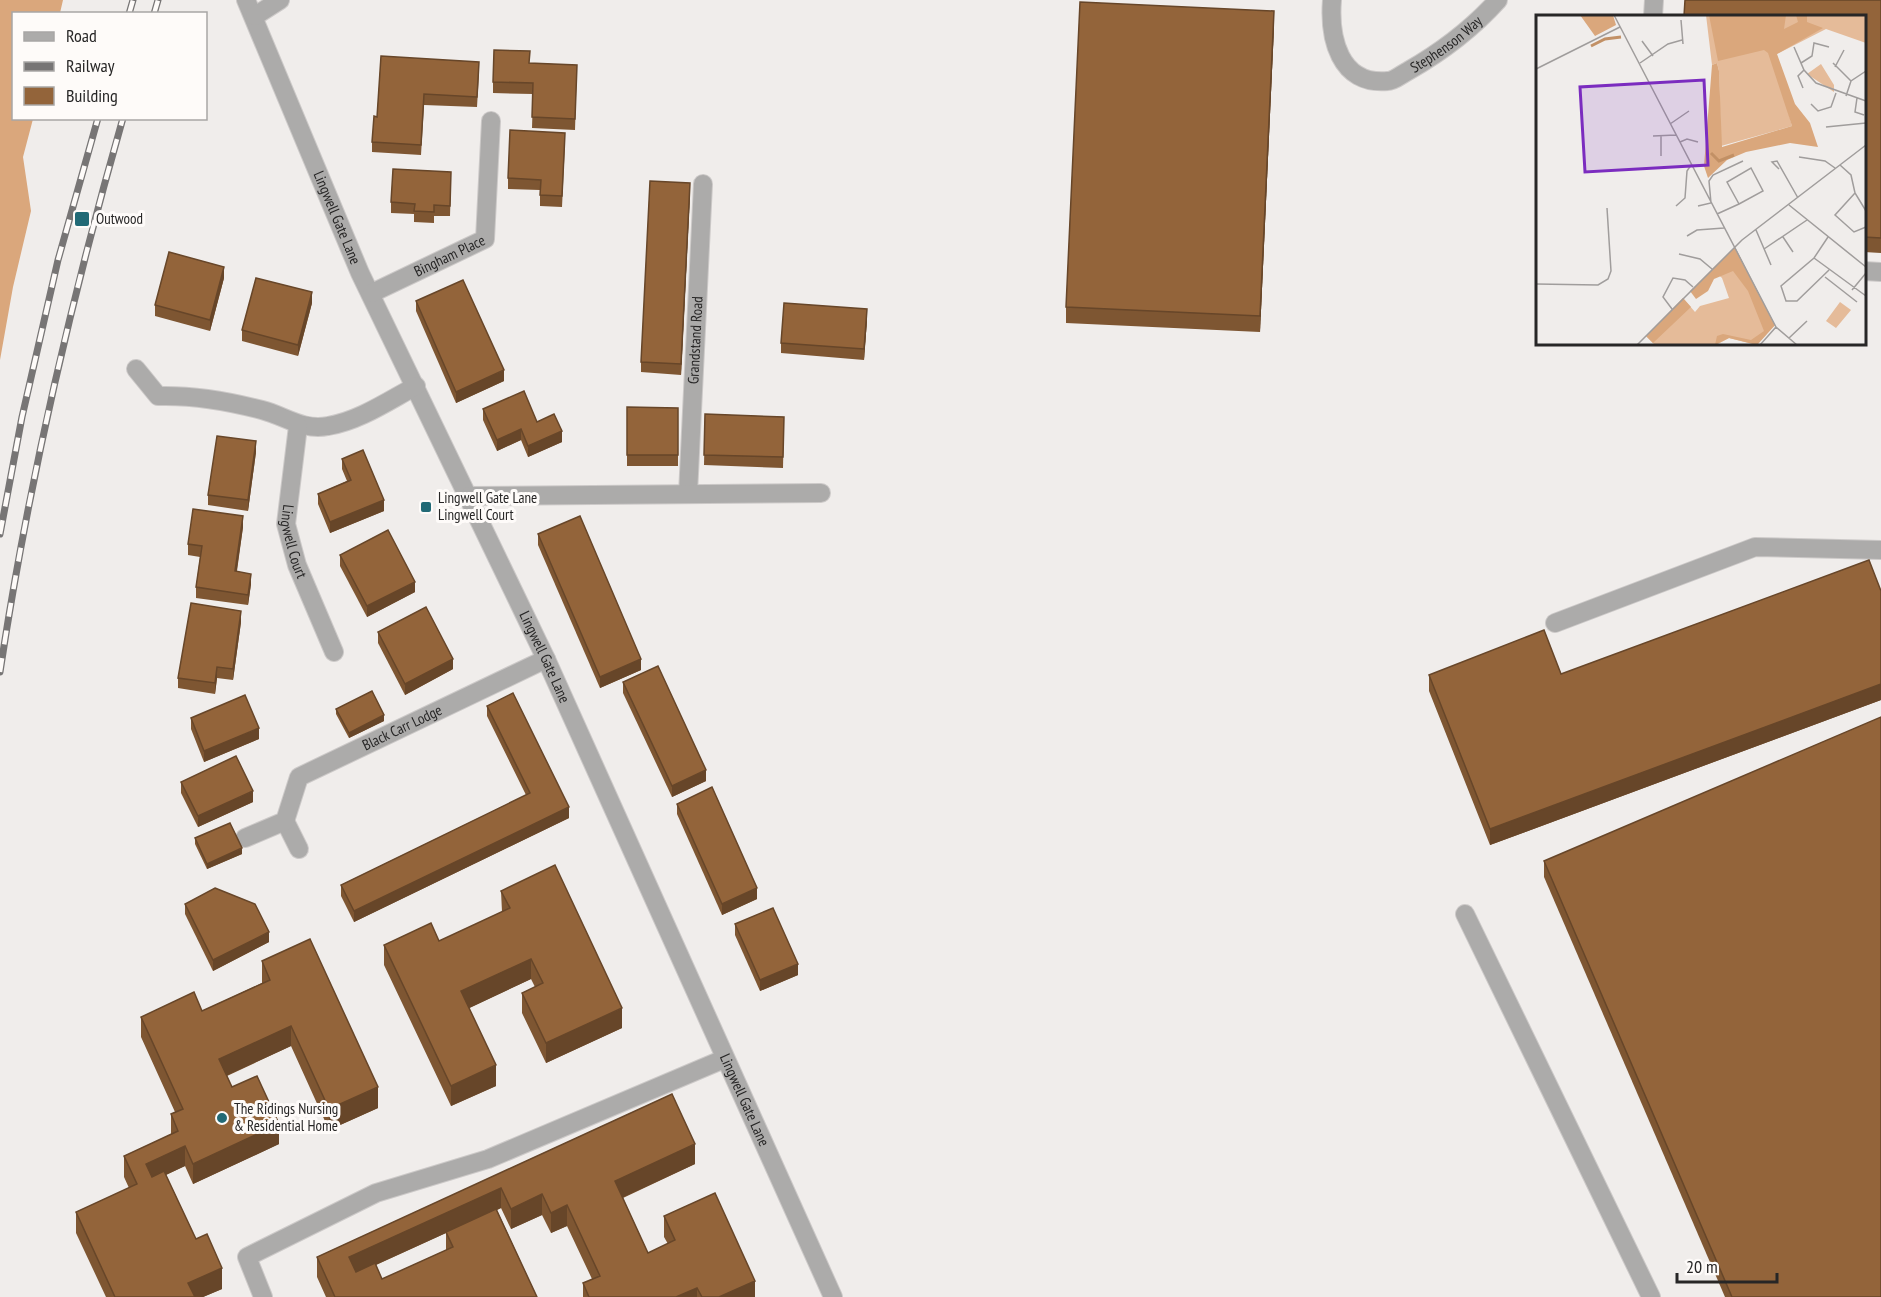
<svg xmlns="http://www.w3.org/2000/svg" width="1881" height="1297" viewBox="0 0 1881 1297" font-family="'PT Sans Narrow',sans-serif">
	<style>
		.forest { fill: #daa77c }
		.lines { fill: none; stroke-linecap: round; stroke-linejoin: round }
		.minor-casing { stroke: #ccc9c8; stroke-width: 20 }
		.minor { stroke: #acabaa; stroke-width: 18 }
		.rail-casing { stroke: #777575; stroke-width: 7 }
		.rail { stroke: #fefbf9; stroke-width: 4.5; stroke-dasharray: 14; stroke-linecap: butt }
		.wall { fill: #7e5632; fill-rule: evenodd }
		.shaded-wall { fill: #674629 }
		.building { fill: #93643a; stroke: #674629; stroke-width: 1.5 }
		.poi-dot { fill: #226a76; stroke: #fefbf9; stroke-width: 2 }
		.labels { text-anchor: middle; stroke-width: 6; stroke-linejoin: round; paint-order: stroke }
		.street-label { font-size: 15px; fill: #272626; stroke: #fefbf9 }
		.poi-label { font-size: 15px; fill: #272626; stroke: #fefbf9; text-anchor: start }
		.inset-river { fill: none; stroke: #c29065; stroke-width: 3 }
		.inset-road { fill: none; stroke: #a09d9c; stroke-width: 1.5 }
		.view { fill: #7b2cbf; fill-opacity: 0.15; stroke: #7b2cbf; stroke-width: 3 }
		.inset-edge { fill: none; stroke: #272626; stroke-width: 3 }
	</style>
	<rect width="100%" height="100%" fill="#f0edeb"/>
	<polygon class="forest" points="0,0 63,0 60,13 14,14 14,118 33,119 23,157 31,211 13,287 0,360"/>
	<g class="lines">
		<defs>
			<g id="minor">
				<path id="s1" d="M246 0 360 273 546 659 833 1297"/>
				<path id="s2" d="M1332 0C1329 37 1339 86 1388 81 1394 81 1402 74 1408 71 1443 51 1471 30 1498 0"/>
				<polyline points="255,16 280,0"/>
				<polyline points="1653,16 1654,0"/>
				<polyline points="1864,271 1881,272"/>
				<path id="s3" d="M372 293 485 239 491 121"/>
				<path d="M136 369 158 396C193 395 228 401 262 410 285 416 303 431 328 426 359 421 388 401 416 386"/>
				<path id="s4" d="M298 426 286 524 297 565 334 652"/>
				<path id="s5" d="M688 494 703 184"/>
				<polyline points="469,496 821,493"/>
				<polyline points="1555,623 1755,547 1881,550"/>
				<polyline points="285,821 299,849"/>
				<path id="s6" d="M245 838 285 821 299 777 546 659"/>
				<polyline points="1465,914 1651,1297"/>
				<polyline points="263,1297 247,1257 376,1193 488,1159 724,1059"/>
			</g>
		</defs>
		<use href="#minor" class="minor-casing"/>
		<use href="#minor" class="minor"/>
		<defs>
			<g id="rail">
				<polyline points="129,14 133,0"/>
				<polyline points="154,14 158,0"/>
				<polyline points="0,534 22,417 58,260 98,118"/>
				<path d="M0 672C28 485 71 300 123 118"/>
			</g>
		</defs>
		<use href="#rail" class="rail-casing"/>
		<use href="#rail" class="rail"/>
	</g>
	<g class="wall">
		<polygon points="1881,0 1881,253 1864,252 1864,16"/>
		<polygon points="1274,27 1260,332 1066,323 1066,307"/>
		<polygon points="381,56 479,73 477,107 424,105 421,155 372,152 372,142 377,117"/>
		<polygon points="530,63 577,65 575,130 532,128 533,94 493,93 493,82"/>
		<polygon points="565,143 562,207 540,206 540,190 508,189 508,178"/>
		<polygon points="451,183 450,216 434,216 434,223 414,222 414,214 391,213 391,202"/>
		<polygon points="690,194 681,375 641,372 641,362"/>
		<polygon points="224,278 210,331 155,316 155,305"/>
		<polygon points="416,301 504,381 456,403 416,311"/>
		<polygon points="312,303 298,356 242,341 242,330"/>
		<polygon points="867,320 864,360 781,353 781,343"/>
		<polygon points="627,407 678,408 678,466 627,466"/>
		<polygon points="483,409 537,422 562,442 528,457 521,440 497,451 483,420"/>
		<polygon points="705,414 784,417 783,468 704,465"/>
		<polygon points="256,452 248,511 208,505 208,495"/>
		<polygon points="342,459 384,511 330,533 318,504 318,494 347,481 342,469"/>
		<polygon points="243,527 237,571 251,584 248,605 196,598 196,587 200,557 188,555 188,544"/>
		<polygon points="538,534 641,670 600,688 538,545"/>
		<polygon points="340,555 415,592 367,617 340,566"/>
		<polygon points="1881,591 1881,700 1490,845 1429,691 1429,675 1561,674"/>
		<polygon points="241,622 233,680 217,678 215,694 178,688 178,678"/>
		<polygon points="378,632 453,669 405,695 378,643"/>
		<polygon points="623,682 706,781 672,797 623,693"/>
		<polygon points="487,706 569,818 354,922 341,896 341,885 526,795 487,716"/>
		<polygon points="336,709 384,721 349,738 336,714"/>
		<polygon points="191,718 259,739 204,762 191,729"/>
		<polygon points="181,782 253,802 198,827 181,793"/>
		<polygon points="677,804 757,899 722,915 677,814"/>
		<polygon points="195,838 242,854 207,869 195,844"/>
		<polygon points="1544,861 1881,1297 1725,1297 1544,877"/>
		<polygon points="501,891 622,1028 546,1063 522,1013 522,993 535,987 531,979 469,1008 496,1086 451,1106 384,965 384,945 439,941 502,912"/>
		<polygon points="185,904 269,942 213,971 185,914"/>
		<polygon points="735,924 798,975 760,991 735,935"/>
		<polygon points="262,961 378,1108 329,1130 291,1046 227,1076 232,1087 279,1144 193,1184 185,1166 166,1175 196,1239 222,1289 203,1297 106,1297 76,1233 76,1212 129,1188 124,1177 124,1156 171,1135 171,1114 175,1112 141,1037 141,1017 202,1011 262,983"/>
		<path d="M672 1094 695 1164 623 1198 648 1253 668 1244 664 1237V1216L755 1297H583V1283L592 1279 567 1226 551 1233 542 1215 511 1229 501 1208 497 1210 537 1297H326L317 1277V1257ZM446 1233V1250L382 1279 376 1265Z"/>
	</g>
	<g class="shaded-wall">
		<polygon points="1274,11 1274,27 1260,332 1260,316"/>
		<polygon points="690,183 690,194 681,375 681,364"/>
		<polygon points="224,267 224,278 210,331 210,320"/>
		<polygon points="312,292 312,303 298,356 298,345"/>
		<polygon points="867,309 867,320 864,360 864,349"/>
		<polygon points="504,370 504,381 456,403 456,392"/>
		<polygon points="521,429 521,440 497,451 497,440"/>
		<polygon points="562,431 562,442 528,457 528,446"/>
		<polygon points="256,441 256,452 248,511 248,500"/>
		<polygon points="384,500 384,511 330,533 330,522"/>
		<polygon points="243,516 243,527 235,582 235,571"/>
		<polygon points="251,574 251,584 248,605 248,595"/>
		<polygon points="415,582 415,592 367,617 367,606"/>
		<polygon points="241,611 241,622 233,680 233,669"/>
		<polygon points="453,659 453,669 405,695 405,684"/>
		<polygon points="641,659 641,670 600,688 600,677"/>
		<polygon points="217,667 217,678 215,694 215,683"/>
		<polygon points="1881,684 1881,700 1490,845 1490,829"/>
		<polygon points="384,715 384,721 349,738 349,733"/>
		<polygon points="259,728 259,739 204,762 204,751"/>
		<polygon points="706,770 706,781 672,797 672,786"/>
		<polygon points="253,791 253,802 198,827 198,816"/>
		<polygon points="569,807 569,818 354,922 354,911"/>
		<polygon points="242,848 242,854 207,869 207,864"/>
		<polygon points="757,888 757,899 722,915 722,904"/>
		<polygon points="269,932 269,942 213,971 213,960"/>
		<polygon points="531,959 531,979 461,1012 461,991"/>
		<polygon points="798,964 798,975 760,991 760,980"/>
		<polygon points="622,1008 622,1028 546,1063 546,1043"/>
		<polygon points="291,1026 291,1046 219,1079 219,1059"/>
		<polygon points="496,1065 496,1086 451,1106 451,1086"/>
		<polygon points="378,1087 378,1108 329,1130 329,1109"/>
		<polygon points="279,1124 279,1144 193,1184 193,1164"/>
		<polygon points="695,1144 695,1164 615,1201 615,1181"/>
		<polygon points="185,1146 185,1166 146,1184 146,1164"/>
		<polygon points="501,1188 501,1208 349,1277 349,1257"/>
		<polygon points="542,1194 542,1215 511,1229 511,1209"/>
		<polygon points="567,1205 567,1226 551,1233 551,1213"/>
		<polygon points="222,1268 222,1289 203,1297 188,1297 188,1283"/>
		<polygon points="755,1281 755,1297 719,1297"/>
		<polygon points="697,1288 697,1297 676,1297"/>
	</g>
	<g class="building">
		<polygon points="1685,0 1881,0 1881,238 1864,237 1864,16 1684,16"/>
		<polygon points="1080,2 1274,11 1260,316 1066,307"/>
		<polygon points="494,50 530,51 529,63 577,65 575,119 532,117 533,83 493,82"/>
		<polygon points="381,56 479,62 477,97 424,94 421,145 372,142 374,116 377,117"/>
		<polygon points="510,130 565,133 562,196 540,195 541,180 508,178"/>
		<polygon points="393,169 451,172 450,206 434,205 434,212 414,211 415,204 391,202"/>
		<polygon points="650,181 690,183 681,364 641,362"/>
		<polygon points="169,252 224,267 210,320 155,305"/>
		<polygon points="256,278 312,292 298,345 242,330"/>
		<polygon points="463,280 504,370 456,392 416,301"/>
		<polygon points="784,303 867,309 864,349 781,343"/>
		<polygon points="524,391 537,422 554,414 562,431 528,446 521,429 497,440 483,409"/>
		<polygon points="627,407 678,408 678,455 627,455"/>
		<polygon points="705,414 784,417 783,457 704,455"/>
		<polygon points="217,436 256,441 248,500 208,495"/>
		<polygon points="363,450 384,500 330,522 318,494 351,480 342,459"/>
		<polygon points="193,509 243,516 235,571 251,574 248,595 196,587 202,546 188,544"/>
		<polygon points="580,516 641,659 600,677 538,534"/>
		<polygon points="388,530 415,582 367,606 340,555"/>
		<polygon points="1869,560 1881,591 1881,684 1490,829 1429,675 1544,630 1561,674"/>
		<polygon points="191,603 241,611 233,669 217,667 215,683 178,678"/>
		<polygon points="426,607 453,659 405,684 378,632"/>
		<polygon points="658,666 706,770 672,786 623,682"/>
		<polygon points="372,691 384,715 349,733 336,709"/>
		<polygon points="513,693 569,807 354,911 341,885 530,793 487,706"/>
		<polygon points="245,695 259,728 204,751 191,718"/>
		<polygon points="1881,717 1881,1297 1732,1297 1544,861"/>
		<polygon points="236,756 253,791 198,816 181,782"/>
		<polygon points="712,787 757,888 722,904 677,804"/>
		<polygon points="230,823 242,848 207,864 195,838"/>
		<polygon points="555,865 622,1008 546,1043 522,993 543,983 531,959 461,991 496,1065 451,1086 384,945 431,923 439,941 510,908 501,891"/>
		<polygon points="215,888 255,904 269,932 213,960 185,904"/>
		<polygon points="773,908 798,964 760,980 735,924"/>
		<polygon points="310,939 378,1087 329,1109 291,1026 219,1059 232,1087 257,1076 279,1124 193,1164 185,1146 146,1164 152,1177 164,1171 196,1239 207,1234 222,1268 188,1283 195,1297 115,1297 76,1212 137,1184 124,1156 178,1131 171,1114 183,1109 141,1017 194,992 202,1011 270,980 262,961"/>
		<polygon points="672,1094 695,1144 615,1181 648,1253 675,1240 664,1216 715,1193 755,1281 719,1297 702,1297 697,1288 676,1297 589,1297 583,1283 600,1276 567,1205 551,1213 542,1194 511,1209 501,1188 349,1257 356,1272 375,1263 382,1279 453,1247 446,1232 496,1209 537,1297 335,1297 317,1257"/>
	</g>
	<g class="poi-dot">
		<rect x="74" y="211" width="16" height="16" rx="3"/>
		<rect x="420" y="501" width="12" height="12" rx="3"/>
		<circle cx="222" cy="1118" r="6"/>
	</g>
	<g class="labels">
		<g class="street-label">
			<text dy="5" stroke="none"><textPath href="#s2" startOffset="184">Stephenson Way</textPath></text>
			<text dy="5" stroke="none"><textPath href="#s1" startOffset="236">Lingwell Gate Lane</textPath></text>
			<text dy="5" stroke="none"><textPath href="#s3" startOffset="86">Bingham Place</textPath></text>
			<text dy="5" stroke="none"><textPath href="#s5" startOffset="154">Grandstand Road</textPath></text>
			<text dy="5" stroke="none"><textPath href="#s4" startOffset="117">Lingwell Court</textPath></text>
			<text dy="5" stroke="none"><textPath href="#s1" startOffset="722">Lingwell Gate Lane</textPath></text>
			<text dy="5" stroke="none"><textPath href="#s6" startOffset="204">Black Carr Lodge</textPath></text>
			<text dy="5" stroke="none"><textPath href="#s1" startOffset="1208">Lingwell Gate Lane</textPath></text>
		</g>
		<g class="poi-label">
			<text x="96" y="224">Outwood</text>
			<text x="438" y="503">Lingwell Gate Lane<tspan x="438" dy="17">Lingwell Court</tspan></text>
			<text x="234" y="1114">The Ridings Nursing<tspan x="234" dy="17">&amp; Residential Home</tspan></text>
		</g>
	</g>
	<g transform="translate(1536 15)">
		<rect width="330" height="330" fill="#f0edeb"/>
		<path d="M170 0H330V28L290 14 237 41 256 111 185 131 183 56 181 48 176 50ZM285 49 298 70V77L271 59ZM199 232 239 310 221 330 193 323 180 330H119L110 321 147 283 159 297 164 291 193 283 186 263 176 254ZM304 287 315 295 300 313 290 306Z" fill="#e5bb99"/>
		<path d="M44 0H77L80 10 59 21ZM173 0H250L248 14 262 7 260 0H271V7L287 13 241 39 259 89 274 108 282 132 254 128 210 137 191 145 172 163 168 151 176 50 181 48 183 56 186 132 256 111 232 38 228 35 182 46ZM199 232 239 310 221 330 193 323 179 330 181 321 187 319 215 325 228 316 212 276 197 256 178 264 172 276 160 284 154 276ZM147 283 155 292 117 328 110 321Z" fill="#daa77c"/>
		<path class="inset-river" d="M55 31 69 24 85 22M175 138 183 146 198 140"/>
		<path class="inset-road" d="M78 0 240 312 261 330M145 5 147 29M106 26 117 41M258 32 268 55 280 68 330 86M104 48 132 29 146 25M265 48 276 41 278 28 293 32M297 48 315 66M299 52 308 35M0 54 84 12M267 73 262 61 268 55M310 81 315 66 330 56M321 83 319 97 328 100M275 89 282 96 295 92 300 78M134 109 153 96M290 112 330 108M125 120V141M117 121 140 120M144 127 151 124 162 127M263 142 289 146 299 153M304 150 315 160 319 178 330 196M243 154 236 147 241 146 262 183M319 178 299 200 318 217 330 212M253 190 330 252M140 191 149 183 151 156 155 150M162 191 175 188 173 166 177 160 207 146M181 199 203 189 227 176 215 153 191 167 203 189M220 215 235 250M151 221 161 215 188 213M247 222 257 237M292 222 278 243 245 271 250 286H261L293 255M228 234 271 205M143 239 164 244 176 254M278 243 330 281M289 262 321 287M0 269 62 270 72 264 75 256 71 193M316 275 330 258M136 294 127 282 137 263 149 265 157 272M253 323 271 306M101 330 206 225 330 130M224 330 240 312"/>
		<path class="view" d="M168 65 172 150 49 157 44 72Z"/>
		<rect width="330" height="330" class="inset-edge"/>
	</g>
	<rect x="12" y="12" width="195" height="108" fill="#fefbf9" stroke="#a8a6a5" stroke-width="1.5"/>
	<rect x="24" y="32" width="30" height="9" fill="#acabaa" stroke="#a8a6a5" stroke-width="1.5"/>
	<text x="66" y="42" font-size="18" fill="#272626">Road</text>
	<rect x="24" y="62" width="30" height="9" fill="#777575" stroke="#a8a6a5" stroke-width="1.5"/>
	<text x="66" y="72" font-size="18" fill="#272626">Railway</text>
	<rect x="24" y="87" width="30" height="18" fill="#93643a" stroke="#a8a6a5" stroke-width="1.5"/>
	<text x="66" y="102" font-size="18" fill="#272626">Building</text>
	<path d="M1677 1273v9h100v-9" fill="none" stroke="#272626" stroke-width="3"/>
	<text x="1686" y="1273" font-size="18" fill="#272626" stroke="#fefbf9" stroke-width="4.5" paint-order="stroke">20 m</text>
</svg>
